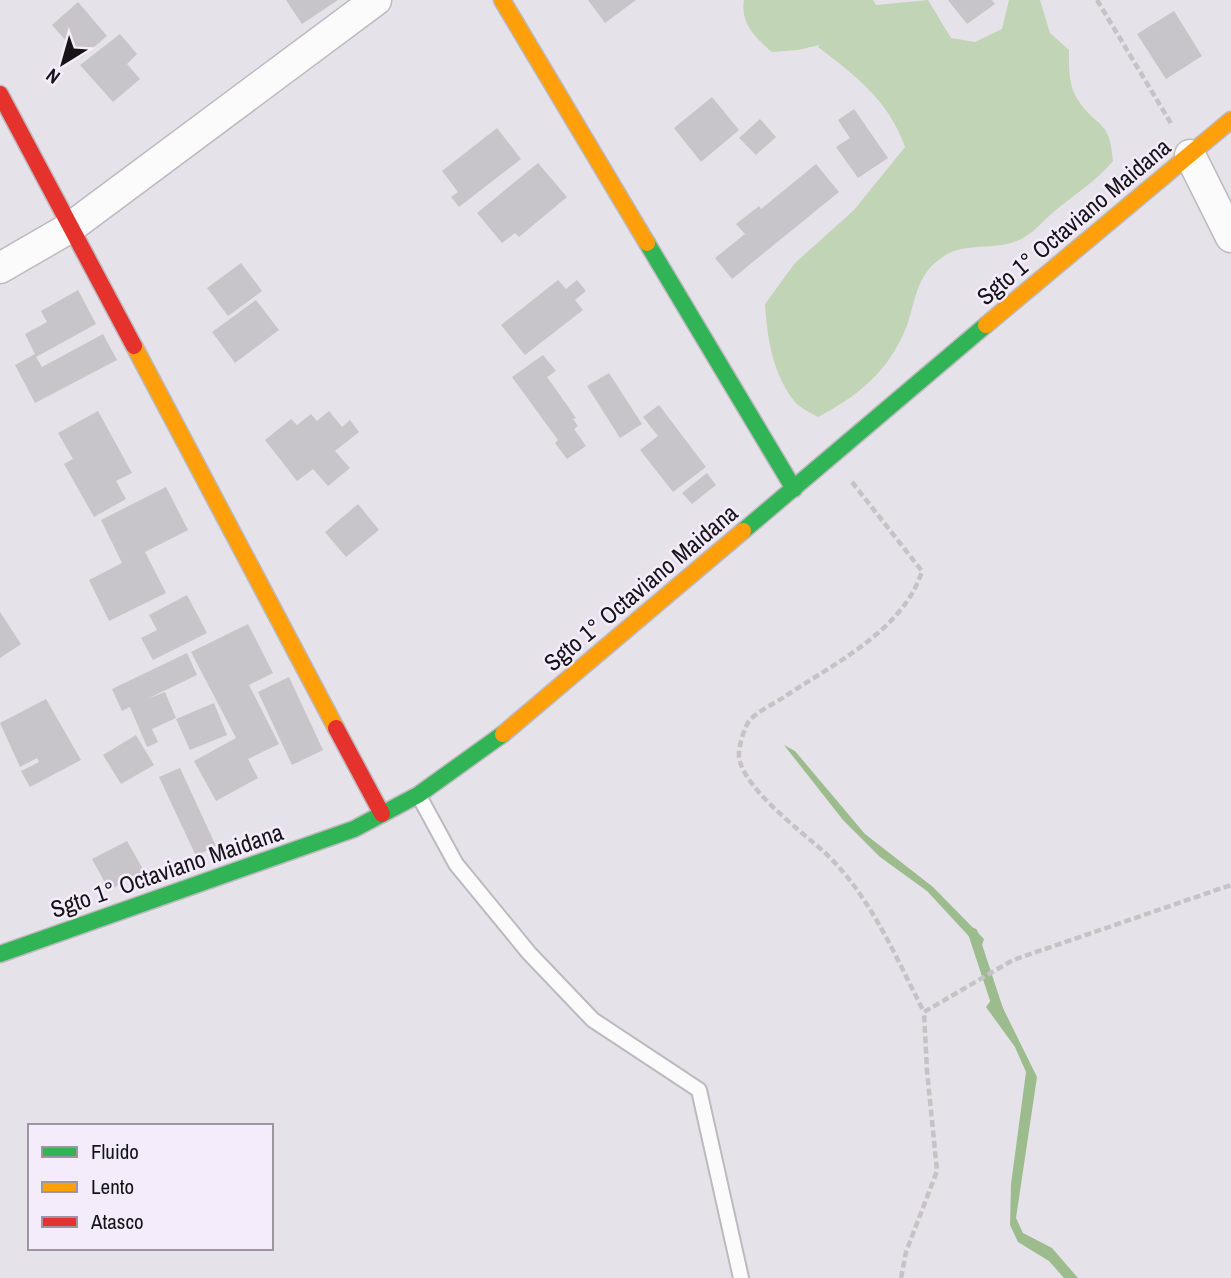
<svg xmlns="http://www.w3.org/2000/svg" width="1231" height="1278" viewBox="0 0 1231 1278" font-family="'Archivo Narrow',sans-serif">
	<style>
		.green { fill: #c1d5b6 }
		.water { fill: #9dbc8d }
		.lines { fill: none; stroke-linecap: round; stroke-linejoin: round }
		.stream { stroke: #9dbc8d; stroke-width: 10 }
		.building { fill: #c7c4ca }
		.lane-casing { stroke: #bcb9bf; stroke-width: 18 }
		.street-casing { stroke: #bcb9bf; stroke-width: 33 }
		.fast-casing { stroke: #bcb9bf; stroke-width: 19 }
		.slow-casing { stroke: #bcb9bf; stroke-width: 19 }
		.jam-casing { stroke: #bcb9bf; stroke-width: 19 }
		.path { stroke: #c5c3c6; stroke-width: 4.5; stroke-dasharray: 7 3.5; stroke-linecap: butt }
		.lane { stroke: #fbfbfc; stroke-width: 14 }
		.street { stroke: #fbfbfc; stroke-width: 30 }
		.fast { stroke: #30b455; stroke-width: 16 }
		.slow { stroke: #ff9f0a; stroke-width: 16 }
		.jam { stroke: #e5322d; stroke-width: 16 }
		.labels { text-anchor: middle; stroke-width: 5; stroke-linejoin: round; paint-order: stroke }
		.street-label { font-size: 24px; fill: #161418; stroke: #f4ecfa }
	</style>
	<rect width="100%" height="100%" fill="#e6e2e9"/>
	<path class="green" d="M744 0H873L876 5 928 0 951 38 975 42 1002 29 1009 0H1040L1050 33 1069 50C1069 67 1068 85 1078 100 1097 129 1110 118 1113 161 1096 181 1077 193 1057 209 1041 222 1032 237 1011 243 986 250 961 242 940 259 915 277 916 302 906 328 888 372 858 396 818 417 811 413 800 408 795 402 773 375 767 338 765 304L795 263 854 210 905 147C889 101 856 76 818 47L820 45 798 50 772 52C755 38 740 23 744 0Z"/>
	<g class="water">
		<polygon points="784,745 795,751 865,834 933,887 984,939 982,945 977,945 927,891 880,857 843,820"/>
		<polygon points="991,1000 999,1000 1037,1077 1016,1218 1023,1233 1052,1248 1078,1278 1064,1278 1049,1261 1018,1242 1010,1225 1011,1184 1026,1072 1015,1047 986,1007"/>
	</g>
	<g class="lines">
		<polyline class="stream" points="973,933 999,1012"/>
	</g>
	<g class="building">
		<polygon points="286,0 338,0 302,24"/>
		<polygon points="588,0 636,0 605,23"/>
		<polygon points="948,0 992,0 995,4 967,24"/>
		<polygon points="78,2 107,36 81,58 52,25"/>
		<polygon points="1174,11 1202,56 1166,79 1137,34"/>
		<polygon points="120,34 137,54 127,64 140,79 113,102 80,65"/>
		<polygon points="712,97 739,130 701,162 674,128"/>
		<polygon points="854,109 888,158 858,178 836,147 850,138 838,120"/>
		<polygon points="760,119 776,137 756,155 739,138"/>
		<polygon points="497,128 521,159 459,207 451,197 458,192 442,171"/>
		<polygon points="538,163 567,197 519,237 515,233 502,243 477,213"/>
		<polygon points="816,164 839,192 732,279 715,258 745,234 736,224 759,206 761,209"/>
		<polygon points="241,263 262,291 228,316 207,288"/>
		<polygon points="558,280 566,289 577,280 586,291 575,300 583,310 525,355 501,325"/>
		<polygon points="78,290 96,324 36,357 42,367 103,334 117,360 35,403 15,365 35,354 25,334 47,322 41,311"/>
		<polygon points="256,300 279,330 235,363 212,332"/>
		<polygon points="543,355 556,371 547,377 576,418 573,419 578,426 574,429 586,446 567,459 555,443 558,440 512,377"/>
		<polygon points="609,373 642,424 620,438 587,386"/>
		<polygon points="659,405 706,467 673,492 640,450 658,436 643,417"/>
		<polygon points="98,411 132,473 116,481 126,499 94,517 64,464 73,459 58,433"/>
		<polygon points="329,411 342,427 350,420 359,432 335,451 350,468 328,486 313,469 297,481 265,440 291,419 297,425 311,414 317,421"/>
		<polygon points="707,473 716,485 692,504 682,493"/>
		<polygon points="166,487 188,530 145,552 166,593 109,621 89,580 122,563 101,520"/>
		<polygon points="358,504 379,530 346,557 325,532"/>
		<polygon points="187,595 207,633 153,660 141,638 157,630 149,615"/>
		<polygon points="0,612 21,644 0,658"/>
		<polygon points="248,624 273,673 249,685 279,744 248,759 258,778 216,801 194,761 236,738 191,652"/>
		<polygon points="187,653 197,675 147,699 165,692 176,718 152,729 158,742 147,747 130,707 122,711 112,689"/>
		<polygon points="289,677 323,750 292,765 258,692"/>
		<polygon points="46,699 81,760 30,787 21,771 39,762 37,758 20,767 0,723"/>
		<polygon points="214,703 227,735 190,750 176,719"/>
		<polygon points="136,735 154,765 121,784 103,755"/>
		<polygon points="180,768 216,846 196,856 159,777"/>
		<polygon points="127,841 144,871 109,890 92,859"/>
	</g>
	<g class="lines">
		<defs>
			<polyline id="lane" points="419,796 456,864 529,953 593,1020 699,1090 741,1278"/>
			<g id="street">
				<polyline points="1190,155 1231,237"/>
				<polyline points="0,268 71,227 376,0"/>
			</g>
			<g id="fast">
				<polyline points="647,243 794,489"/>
				<polyline points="743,531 986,325"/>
				<polyline points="0,954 354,829 418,795 503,734"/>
			</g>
			<g id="slow">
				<polyline points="502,0 647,243"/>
				<polyline points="986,325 1231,120"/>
				<polyline points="134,346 336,728"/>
				<polyline points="503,734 743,531"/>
			</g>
			<g id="jam">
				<polyline points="0,94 134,346"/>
				<polyline points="336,728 382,814"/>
			</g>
		</defs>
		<use href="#lane" class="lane-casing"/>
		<use href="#street" class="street-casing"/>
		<use href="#fast" class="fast-casing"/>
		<use href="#slow" class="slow-casing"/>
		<use href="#jam" class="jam-casing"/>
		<g class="path">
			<polyline points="1097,0 1172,125"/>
			<path d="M852 482 922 571C903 631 833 664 784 697 774 704 756 712 749 721 744 729 740 742 739 752 736 783 801 831 823 851 870 894 895 956 924 1012"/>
			<polyline points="901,1278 906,1252 937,1171 927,1071 924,1012 1013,960 1231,885"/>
		</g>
		<use href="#lane" class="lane"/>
		<use href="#street" class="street"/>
		<use href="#fast" class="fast"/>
		<use href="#slow" class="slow"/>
		<use href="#jam" class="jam"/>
	</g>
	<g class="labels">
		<g class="street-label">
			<text transform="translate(1074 222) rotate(-40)" y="8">Sgto 1° Octaviano Maidana</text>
			<text transform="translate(641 588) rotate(-40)" y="8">Sgto 1° Octaviano Maidana</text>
			<text transform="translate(167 871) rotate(-19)" y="8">Sgto 1° Octaviano Maidana</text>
		</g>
	</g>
	<rect x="28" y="1124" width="245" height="126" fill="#f4ecfa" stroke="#9b96a0" stroke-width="2"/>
	<rect x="42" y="1147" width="35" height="10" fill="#30b455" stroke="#9b96a0" stroke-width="2"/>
	<text x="91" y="1159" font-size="21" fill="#161418">Fluido</text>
	<rect x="42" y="1182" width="35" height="10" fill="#ff9f0a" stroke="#9b96a0" stroke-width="2"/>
	<text x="91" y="1194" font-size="21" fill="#161418">Lento</text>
	<rect x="42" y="1217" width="35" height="10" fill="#e5322d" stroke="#9b96a0" stroke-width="2"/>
	<text x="91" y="1229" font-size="21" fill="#161418">Atasco</text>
	<g transform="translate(63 63) rotate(217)" stroke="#f4ecfa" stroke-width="5" paint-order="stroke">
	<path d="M0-5L12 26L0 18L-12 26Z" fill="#161418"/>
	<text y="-10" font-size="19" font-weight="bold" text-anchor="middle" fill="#161418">N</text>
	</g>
</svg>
